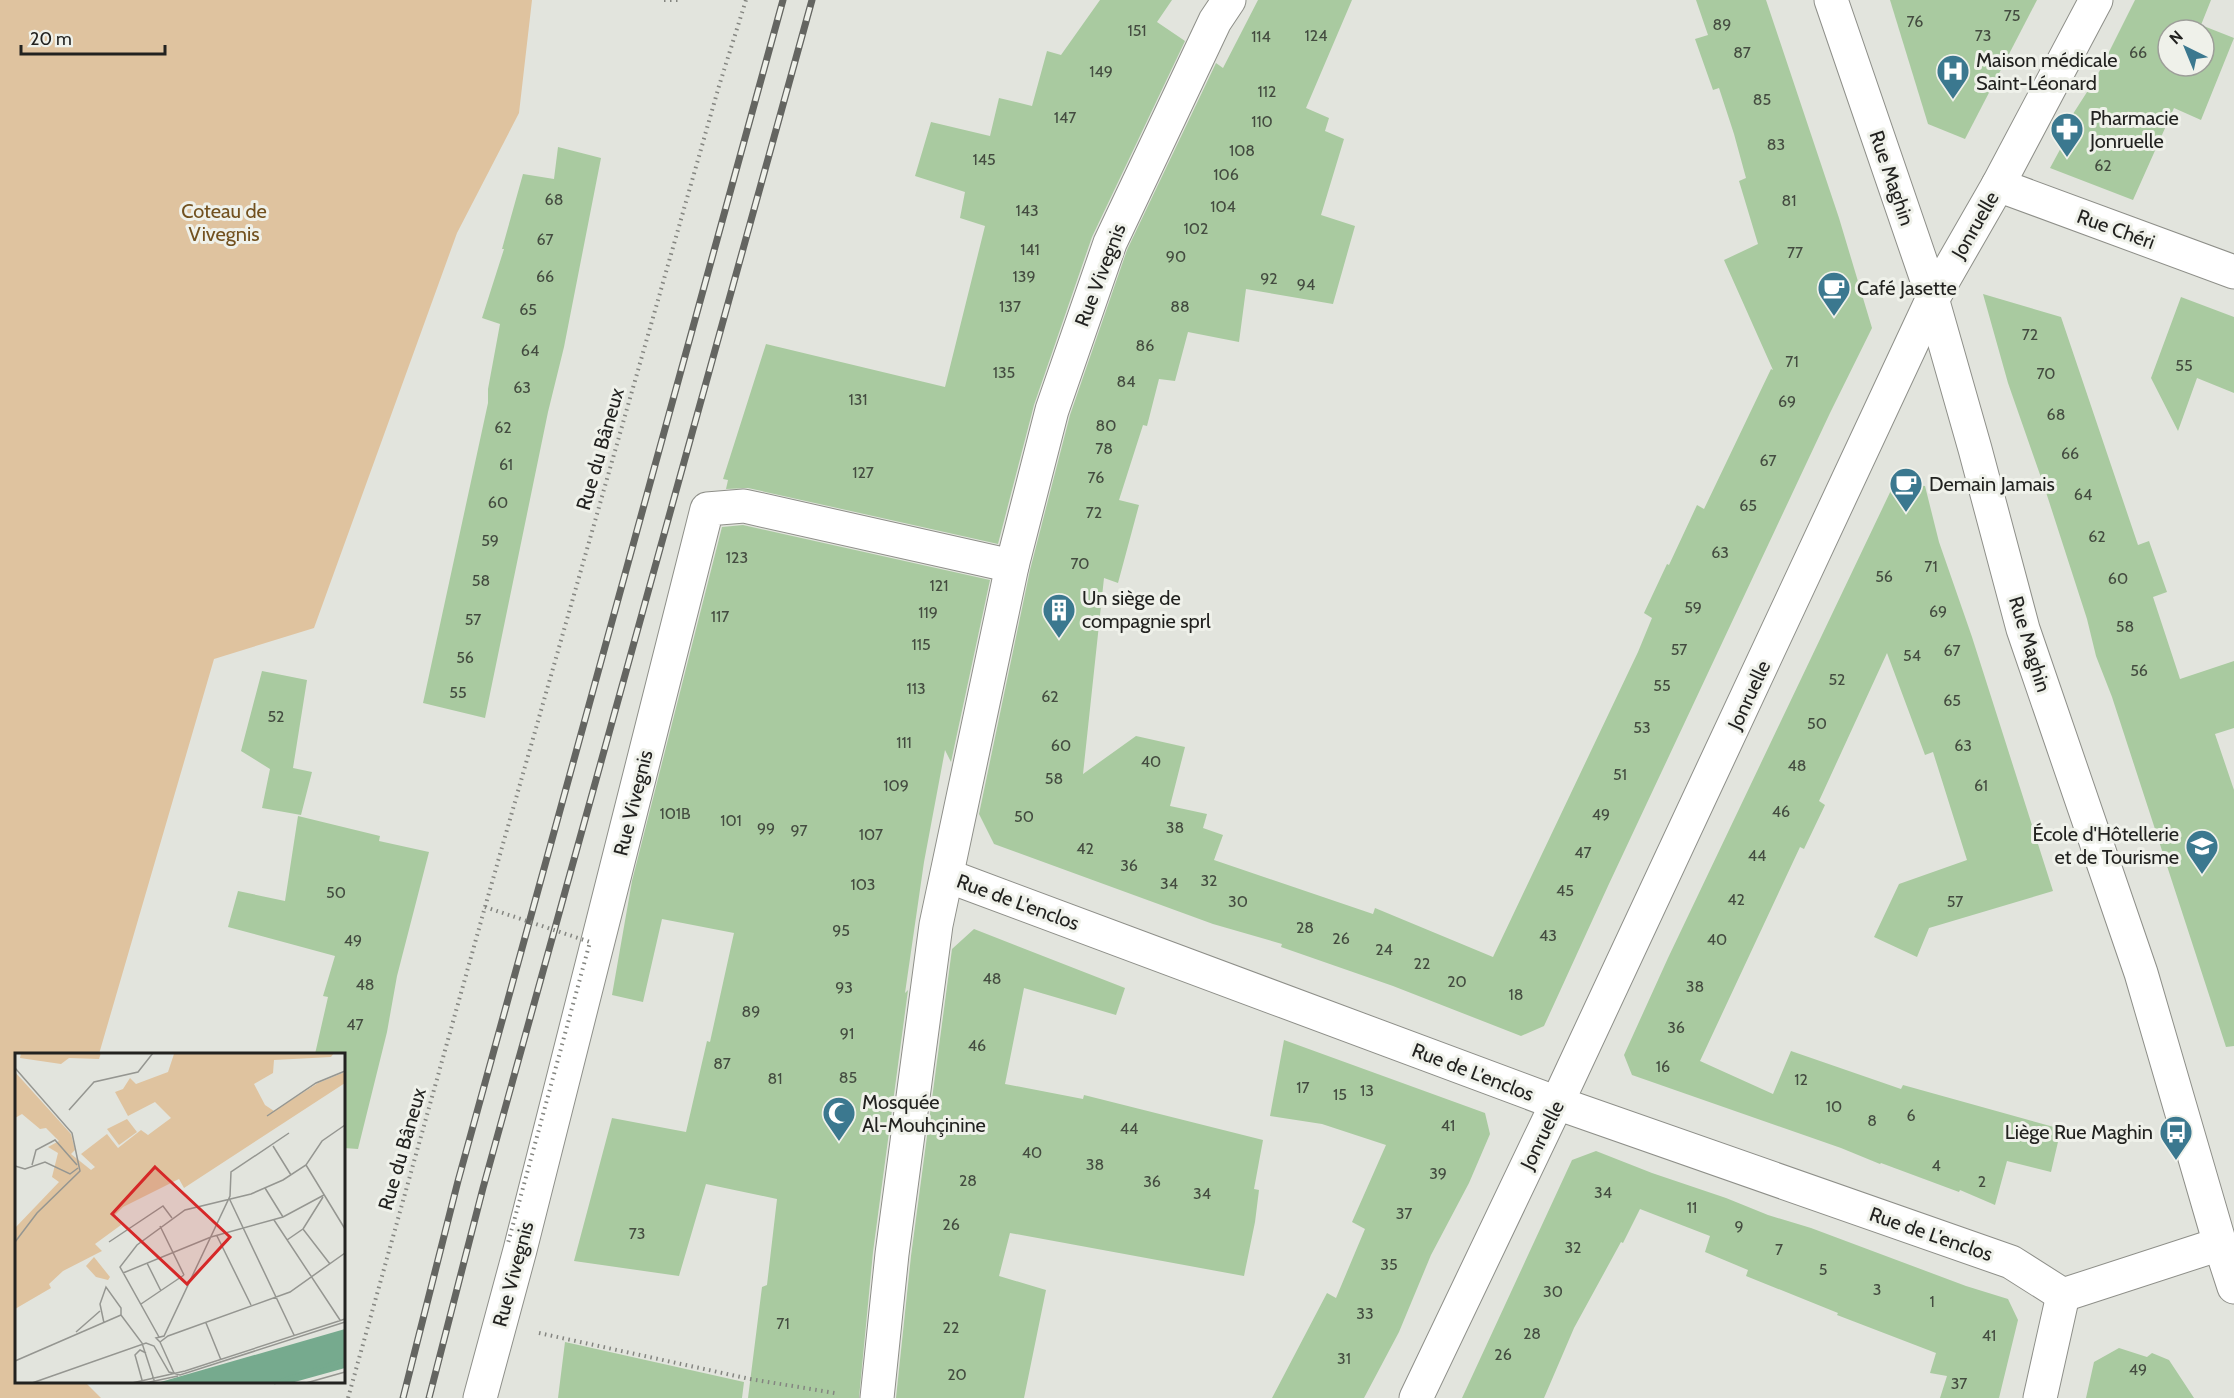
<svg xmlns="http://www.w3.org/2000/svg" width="2234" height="1398" viewBox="0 0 2234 1398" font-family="Cabin,sans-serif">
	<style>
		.green { fill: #dfc39f }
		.building { fill: #a9caa0; fill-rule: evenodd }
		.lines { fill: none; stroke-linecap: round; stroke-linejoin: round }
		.minor-casing { stroke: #8e8f89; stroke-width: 35 }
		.path { stroke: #848580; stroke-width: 4; stroke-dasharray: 1.5 4.5; stroke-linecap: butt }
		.minor { stroke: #fff; stroke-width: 33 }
		.rail-casing { stroke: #646561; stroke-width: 7 }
		.rail { stroke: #eff1ea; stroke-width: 4.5; stroke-dasharray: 14; stroke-linecap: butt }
		.path-bridge { stroke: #848580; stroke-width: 4; stroke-dasharray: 1.5 4.5; stroke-linecap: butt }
		.labels { text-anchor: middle; stroke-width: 6; stroke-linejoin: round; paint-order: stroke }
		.number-label { font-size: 16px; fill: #444c40 }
		.poi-label { font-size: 20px; fill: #222220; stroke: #eff1ea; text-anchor: start }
		.street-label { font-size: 20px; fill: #222220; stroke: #eff1ea }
		.park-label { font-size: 20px; fill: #72511f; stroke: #eff1ea }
		.inset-river { fill: none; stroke: #76aa8e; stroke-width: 3 }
		.inset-road { fill: none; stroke: #959691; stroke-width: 1.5 }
		.view { fill: #d62828; fill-opacity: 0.15; stroke: #d62828; stroke-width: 3 }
		.inset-edge { fill: none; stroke: #222220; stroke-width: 3 }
	</style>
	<rect width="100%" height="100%" fill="#e2e4dd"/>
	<polygon class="green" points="0,0 532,0 519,113 457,233 314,628 214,659 99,1054 16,1054 16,1382 85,1382 101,1398 0,1398"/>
	<g class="building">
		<polygon points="1100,0 1172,0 1157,22 1185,41 1092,237 1034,405 998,544 748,488 726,489 728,480 723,479 766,344 945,387 985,226 960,218 965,192 915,176 931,122 990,136 999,98 1032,106 1047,51 1061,55"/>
		<polygon points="1258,0 1352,0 1306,108 1329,118 1325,131 1344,139 1321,215 1355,226 1333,304 1246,289 1239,342 1188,332 1175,381 1159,379 1147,426 1143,425 1119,500 1139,505 1118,583 1104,578 1083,774 1136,736 1185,747 1170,806 1207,814 1203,828 1223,835 1214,860 1373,914 1375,908 1493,957 1638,652 1652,618 1644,613 1667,564 1669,565 1697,505 1704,509 1771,369 1773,370 1724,260 1758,244 1739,181 1746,178 1734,134 1719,88 1713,90 1695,39 1708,35 1696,0 1766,0 1839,218 1872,328 1830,413 1608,886 1544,1026 1521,1036 1393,986 1281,947 1282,944 1213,924 994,844 979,814 1030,570 1070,415 1127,250 1216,63 1223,68"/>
		<polygon points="1890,0 2037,0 1965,139 1928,124"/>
		<path d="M2135 0H2211L2201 25 2234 38 2201 120 2174 108 2133 200 2050 168 2076 120 2071 117 2096 78ZM2168 30H2204V66H2168Z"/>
		<polygon points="558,147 601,158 564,347 548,412 485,718 423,703 488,403 488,389 500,324 482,318 504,249 502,249 523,174 554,179"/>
		<polygon points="1983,294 2061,317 2138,545 2149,541 2167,592 2153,597 2180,679 2234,661 2234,728 2215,734 2234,790 2234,1046 2226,1047 2112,697 2096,656 2087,619 2044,486 2008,383"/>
		<polygon points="2181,297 2234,317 2234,393 2197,378 2178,431 2151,378"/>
		<polygon points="1894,484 1925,486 1939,542 1972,637 2053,891 1929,928 1917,957 1874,937 1899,884 1967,860 1933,752 1925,755 1887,653 1819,801 1825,805 1804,849 1800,847 1700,1061 1773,1094 1791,1051 1901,1089 1903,1085 2061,1129 2051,1172 2007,1161 1995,1205 1960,1190 1959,1192 1881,1163 1880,1164 1841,1148 1632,1075 1624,1055 1668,958"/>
		<polygon points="743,525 990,580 951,762 945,750 924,862 905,993 908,990 873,1252 859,1398 748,1398 762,1287 767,1285 777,1199 706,1184 679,1276 574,1261 612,1118 686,1132 707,1041 710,1042 734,933 662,919 643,1002 612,995 632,881 722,527"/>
		<polygon points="262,671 307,680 293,768 312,772 301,815 262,808 270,769 241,751"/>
		<polygon points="298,816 380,836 379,841 429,852 397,976 387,1032 358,1149 344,1148 344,1054 315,1054 328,997 323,996 335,956 228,927 238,891 285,901"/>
		<polygon points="974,929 1125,988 1116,1015 1024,988 1005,1084 1083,1099 1084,1095 1263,1140 1254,1189 1259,1190 1255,1222 1244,1276 1010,1233 999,1276 1046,1290 1024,1398 896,1398 911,1256 952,949"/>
		<polygon points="1284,1040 1485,1113 1490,1134 1469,1183 1431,1255 1399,1332 1364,1398 1272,1398 1327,1293 1336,1298 1365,1229 1352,1222 1386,1145 1322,1124 1270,1116"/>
		<polygon points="1596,1151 1652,1173 1726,1198 1768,1215 1811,1228 1966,1286 2008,1299 2018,1320 1999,1398 1940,1398 1947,1376 1930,1373 1936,1353 1837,1315 1838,1313 1746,1276 1748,1270 1705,1252 1710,1236 1640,1209 1623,1243 1621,1242 1574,1328 1544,1398 1462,1398 1572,1160"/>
		<polygon points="565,1342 744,1382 742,1398 558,1398"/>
		<polygon points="2119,1348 2147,1357 2152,1353 2169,1360 2194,1398 2086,1398 2094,1362"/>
	</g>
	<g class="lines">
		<defs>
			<g id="minor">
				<polyline points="1831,0 1926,277 1975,449 2023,629 2141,973 2220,1244 2234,1287"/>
				<polyline points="1998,185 2234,272"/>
				<polyline points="948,876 1557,1103 2011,1262 2063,1295"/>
				<polyline points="2063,1295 2220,1244"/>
				<polyline points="480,1398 520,1250 707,509 744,506 1012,566"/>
				<polyline points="877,1398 892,1254 936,925 1012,566 1052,410 1110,243 1215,21 1229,0"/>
				<polyline points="1416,1398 1557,1103 1932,300 1998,185 2096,0"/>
				<polyline points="2040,1398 2063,1295"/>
			</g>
		</defs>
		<use href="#minor" class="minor-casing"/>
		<g class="path">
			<polyline points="664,0 680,0"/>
			<polyline points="539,1333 750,1379 835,1393"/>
			<polyline points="348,1398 485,907 719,86 746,0"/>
		</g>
		<use href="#minor" class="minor"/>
		<defs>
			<g id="rail">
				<polyline points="403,1398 458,1181 783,0"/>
				<polyline points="429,1398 483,1188 812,0"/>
			</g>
		</defs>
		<use href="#rail" class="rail-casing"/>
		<use href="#rail" class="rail"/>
		<polyline class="path-bridge" points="485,907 590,942 508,1243"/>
	</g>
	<defs>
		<symbol id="hospital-pin" viewBox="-11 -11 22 30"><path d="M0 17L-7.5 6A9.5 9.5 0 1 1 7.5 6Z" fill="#3b788f" stroke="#eff1ea"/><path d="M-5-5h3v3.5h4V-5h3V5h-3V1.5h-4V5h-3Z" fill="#fff"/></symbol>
		<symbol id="pharmacy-pin" viewBox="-11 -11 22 30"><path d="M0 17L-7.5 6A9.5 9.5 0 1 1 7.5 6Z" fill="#3b788f" stroke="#eff1ea"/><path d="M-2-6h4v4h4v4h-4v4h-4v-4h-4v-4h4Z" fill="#fff"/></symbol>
		<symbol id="cafe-pin" viewBox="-11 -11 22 30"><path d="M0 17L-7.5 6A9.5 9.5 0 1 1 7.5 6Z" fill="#3b788f" stroke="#eff1ea"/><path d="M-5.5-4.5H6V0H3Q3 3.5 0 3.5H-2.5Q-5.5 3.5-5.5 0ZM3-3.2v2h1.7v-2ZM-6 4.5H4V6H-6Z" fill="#fff"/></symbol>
		<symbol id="building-pin" viewBox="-11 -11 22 30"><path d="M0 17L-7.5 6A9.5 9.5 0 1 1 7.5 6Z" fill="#3b788f" stroke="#eff1ea"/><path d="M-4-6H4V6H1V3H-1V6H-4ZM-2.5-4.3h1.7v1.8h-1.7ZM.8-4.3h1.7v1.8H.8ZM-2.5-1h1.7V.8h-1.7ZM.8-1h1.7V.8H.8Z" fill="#fff"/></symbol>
		<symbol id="school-pin" viewBox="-11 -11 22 30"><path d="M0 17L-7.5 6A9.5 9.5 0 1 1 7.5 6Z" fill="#3b788f" stroke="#eff1ea"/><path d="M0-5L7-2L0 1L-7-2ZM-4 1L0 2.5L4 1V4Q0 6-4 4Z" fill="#fff"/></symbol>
		<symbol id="mosque-pin" viewBox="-11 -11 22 30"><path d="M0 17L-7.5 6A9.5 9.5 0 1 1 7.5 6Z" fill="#3b788f" stroke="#eff1ea"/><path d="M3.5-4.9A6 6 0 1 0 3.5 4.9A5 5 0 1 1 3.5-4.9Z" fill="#fff"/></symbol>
		<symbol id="bus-pin" viewBox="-11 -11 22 30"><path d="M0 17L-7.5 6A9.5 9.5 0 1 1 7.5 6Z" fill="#3b788f" stroke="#eff1ea"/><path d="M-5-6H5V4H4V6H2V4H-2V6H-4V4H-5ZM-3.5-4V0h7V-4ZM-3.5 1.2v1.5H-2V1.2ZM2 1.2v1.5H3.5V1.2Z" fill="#fff"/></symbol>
	</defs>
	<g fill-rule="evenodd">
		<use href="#hospital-pin" x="1934" y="52" width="38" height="52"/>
		<use href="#pharmacy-pin" x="2048" y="110" width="38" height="52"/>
		<use href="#cafe-pin" x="1815" y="269" width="38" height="52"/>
		<use href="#cafe-pin" x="1887" y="465" width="38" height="52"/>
		<use href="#building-pin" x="1040" y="591" width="38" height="52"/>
		<use href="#school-pin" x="2183" y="827" width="38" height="52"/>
		<use href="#mosque-pin" x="820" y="1094" width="38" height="52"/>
		<use href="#bus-pin" x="2157" y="1113" width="38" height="52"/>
	</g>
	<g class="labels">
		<g class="number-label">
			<text x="2012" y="21">75</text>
			<text x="1915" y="27">76</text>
			<text x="1722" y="30">89</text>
			<text x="1137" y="36">151</text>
			<text x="1316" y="41">124</text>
			<text x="1983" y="41">73</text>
			<text x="1261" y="42">114</text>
			<text x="1742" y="58">87</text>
			<text x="2138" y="58">66</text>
			<text x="1101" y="77">149</text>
			<text x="1267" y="97">112</text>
			<text x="1762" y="105">85</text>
			<text x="1065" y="123">147</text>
			<text x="1262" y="127">110</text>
			<text x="1776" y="150">83</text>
			<text x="1242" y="156">108</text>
			<text x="984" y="165">145</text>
			<text x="2103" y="171">62</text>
			<text x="1226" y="180">106</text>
			<text x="554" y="205">68</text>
			<text x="1789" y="206">81</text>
			<text x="1223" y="212">104</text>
			<text x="1027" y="216">143</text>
			<text x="1196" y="234">102</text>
			<text x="545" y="245">67</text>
			<text x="1030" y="255">141</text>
			<text x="1795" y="258">77</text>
			<text x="1176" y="262">90</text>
			<text x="545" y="282">66</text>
			<text x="1024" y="282">139</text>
			<text x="1269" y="284">92</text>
			<text x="1306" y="290">94</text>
			<text x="1010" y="312">137</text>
			<text x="1180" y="312">88</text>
			<text x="528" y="315">65</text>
			<text x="2030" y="340">72</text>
			<text x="1145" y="351">86</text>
			<text x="530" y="356">64</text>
			<text x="1792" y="367">71</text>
			<text x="2184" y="371">55</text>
			<text x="1004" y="378">135</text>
			<text x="2046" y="379">70</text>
			<text x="1126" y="387">84</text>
			<text x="522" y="393">63</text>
			<text x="858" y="405">131</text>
			<text x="1787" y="407">69</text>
			<text x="2056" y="420">68</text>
			<text x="1106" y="431">80</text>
			<text x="503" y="433">62</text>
			<text x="1104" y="454">78</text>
			<text x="2070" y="459">66</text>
			<text x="1768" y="466">67</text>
			<text x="506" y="470">61</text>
			<text x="863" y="478">127</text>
			<text x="1096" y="483">76</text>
			<text x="2083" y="500">64</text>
			<text x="498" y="508">60</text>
			<text x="1748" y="511">65</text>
			<text x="1094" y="518">72</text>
			<text x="2097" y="542">62</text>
			<text x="490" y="546">59</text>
			<text x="1720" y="558">63</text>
			<text x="737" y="563">123</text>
			<text x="1080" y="569">70</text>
			<text x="1931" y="572">71</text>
			<text x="1884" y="582">56</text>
			<text x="2118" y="584">60</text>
			<text x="481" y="586">58</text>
			<text x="939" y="591">121</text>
			<text x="1693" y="613">59</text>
			<text x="1938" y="617">69</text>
			<text x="928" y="618">119</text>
			<text x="720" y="622">117</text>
			<text x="473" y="625">57</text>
			<text x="2125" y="632">58</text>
			<text x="921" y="650">115</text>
			<text x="1679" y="655">57</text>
			<text x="1952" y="656">67</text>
			<text x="1912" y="661">54</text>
			<text x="465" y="663">56</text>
			<text x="2139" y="676">56</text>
			<text x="1837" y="685">52</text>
			<text x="1662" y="691">55</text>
			<text x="916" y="694">113</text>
			<text x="458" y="698">55</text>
			<text x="1050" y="702">62</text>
			<text x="1952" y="706">65</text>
			<text x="276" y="722">52</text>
			<text x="1817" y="729">50</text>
			<text x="1642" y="733">53</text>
			<text x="904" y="748">111</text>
			<text x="1061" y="751">60</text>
			<text x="1963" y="751">63</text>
			<text x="1151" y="767">40</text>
			<text x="1797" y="771">48</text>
			<text x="1620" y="780">51</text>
			<text x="1054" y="784">58</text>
			<text x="896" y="791">109</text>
			<text x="1981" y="791">61</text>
			<text x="1781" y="817">46</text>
			<text x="675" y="819">101B</text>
			<text x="1601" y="820">49</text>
			<text x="1024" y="822">50</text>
			<text x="731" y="826">101</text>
			<text x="1175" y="833">38</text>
			<text x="766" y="834">99</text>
			<text x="799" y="836">97</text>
			<text x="871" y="840">107</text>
			<text x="1085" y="854">42</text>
			<text x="1583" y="858">47</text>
			<text x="1757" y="861">44</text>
			<text x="1129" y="871">36</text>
			<text x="1209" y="886">32</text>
			<text x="1169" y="889">34</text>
			<text x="863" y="890">103</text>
			<text x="1565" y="896">45</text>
			<text x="336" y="898">50</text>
			<text x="1736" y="905">42</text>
			<text x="1238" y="907">30</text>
			<text x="1955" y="907">57</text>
			<text x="1305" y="933">28</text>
			<text x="841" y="936">95</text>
			<text x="1548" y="941">43</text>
			<text x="1341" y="944">26</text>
			<text x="1717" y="945">40</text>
			<text x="353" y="946">49</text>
			<text x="1384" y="955">24</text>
			<text x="1422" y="969">22</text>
			<text x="992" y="984">48</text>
			<text x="1457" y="987">20</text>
			<text x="365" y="990">48</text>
			<text x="1695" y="992">38</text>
			<text x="844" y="993">93</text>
			<text x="1516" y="1000">18</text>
			<text x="751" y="1017">89</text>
			<text x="355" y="1030">47</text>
			<text x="1676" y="1033">36</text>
			<text x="847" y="1039">91</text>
			<text x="977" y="1051">46</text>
			<text x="722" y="1069">87</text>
			<text x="1663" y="1072">16</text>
			<text x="848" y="1083">85</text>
			<text x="775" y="1084">81</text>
			<text x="1801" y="1085">12</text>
			<text x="1303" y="1093">17</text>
			<text x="1367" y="1096">13</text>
			<text x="1340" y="1100">15</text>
			<text x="1834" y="1112">10</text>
			<text x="1911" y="1121">6</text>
			<text x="1872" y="1126">8</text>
			<text x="1448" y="1131">41</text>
			<text x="1129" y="1134">44</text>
			<text x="1032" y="1158">40</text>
			<text x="1095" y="1170">38</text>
			<text x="1936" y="1171">4</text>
			<text x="1438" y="1179">39</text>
			<text x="968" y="1186">28</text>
			<text x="1152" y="1187">36</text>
			<text x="1982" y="1187">2</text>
			<text x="1603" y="1198">34</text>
			<text x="1202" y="1199">34</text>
			<text x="1692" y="1213">11</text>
			<text x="1404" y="1219">37</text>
			<text x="951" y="1230">26</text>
			<text x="1739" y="1232">9</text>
			<text x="637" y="1239">73</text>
			<text x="1573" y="1253">32</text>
			<text x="1779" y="1255">7</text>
			<text x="1389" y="1270">35</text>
			<text x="1823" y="1275">5</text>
			<text x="1877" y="1295">3</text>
			<text x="1553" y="1297">30</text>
			<text x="1932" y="1307">1</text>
			<text x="1365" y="1319">33</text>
			<text x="783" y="1329">71</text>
			<text x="951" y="1333">22</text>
			<text x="1532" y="1339">28</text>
			<text x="1989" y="1341">41</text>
			<text x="1503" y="1360">26</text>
			<text x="1344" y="1364">31</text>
			<text x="2138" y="1375">49</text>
			<text x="957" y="1380">20</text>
			<text x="1959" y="1389">37</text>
		</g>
		<g class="poi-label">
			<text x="1976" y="67">Maison médicale<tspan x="1976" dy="23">Saint-Léonard</tspan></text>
			<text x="2090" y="125">Pharmacie<tspan x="2090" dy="23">Jonruelle</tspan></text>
			<text x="1857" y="295">Café Jasette</text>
			<text x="1929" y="491">Demain Jamais</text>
			<text x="1082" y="605">Un siège de<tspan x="1082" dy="23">compagnie sprl</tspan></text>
			<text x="2179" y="841" text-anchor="end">École d'Hôtellerie<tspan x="2179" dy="23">et de Tourisme</tspan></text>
			<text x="862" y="1109">Mosquée<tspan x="862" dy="23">Al-Mouhçinine</tspan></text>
			<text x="2153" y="1139" text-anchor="end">Liège Rue Maghin</text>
		</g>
		<g class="street-label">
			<text transform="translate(1892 178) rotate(71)" y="7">Rue Maghin</text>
			<text transform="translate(1975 225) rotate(-60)" y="7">Jonruelle</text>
			<text transform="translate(2116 229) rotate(20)" y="7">Rue Chéri</text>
			<text transform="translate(1100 275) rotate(-69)" y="7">Rue Vivegnis</text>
			<text transform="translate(600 449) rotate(-74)" y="7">Rue du Bâneux</text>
			<text transform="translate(2030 644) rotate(73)" y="7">Rue Maghin</text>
			<text transform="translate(1749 695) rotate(-65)" y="7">Jonruelle</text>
			<text transform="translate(633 803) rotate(-76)" y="7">Rue Vivegnis</text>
			<text transform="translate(1018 902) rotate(20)" y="7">Rue de L'enclos</text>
			<text transform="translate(1473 1072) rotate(21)" y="7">Rue de L'enclos</text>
			<text transform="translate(1542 1135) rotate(-64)" y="7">Jonruelle</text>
			<text transform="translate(402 1149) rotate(-74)" y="7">Rue du Bâneux</text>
			<text transform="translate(1931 1234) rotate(19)" y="7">Rue de L'enclos</text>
			<text transform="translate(513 1274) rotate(-75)" y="7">Rue Vivegnis</text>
		</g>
		<g class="park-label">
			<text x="224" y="218">Coteau de<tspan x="224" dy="23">Vivegnis</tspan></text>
		</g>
	</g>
	<g transform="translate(15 1053)">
		<rect width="330" height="330" fill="#e2e4dd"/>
		<path d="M6 0H86L84 6 54 5 46 11 5 5ZM319 0 316 4 259 7 258 20 239 31 250 52 259 58 303 30 330 19V30L169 135 164 126 108 154 100 162 106 172 80 191 87 198 48 218 34 231 36 235 0 256V175L44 129 37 124 43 100 33 94 44 88 31 75 25 76 7 61 0 65V19L56 81 60 97 56 101 76 117 80 114 66 101 92 81 103 95 126 77 133 82 156 65 140 49 113 63 100 39 108 36 115 25 121 31 153 19 159 1ZM112 66 122 79 104 92 92 76ZM79 204 95 224 93 227 81 224 71 213Z" fill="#dfc39f"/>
		<path d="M330 276V315L276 330H142Z" fill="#76aa8e"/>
		<path class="inset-river" d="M259 330 330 306"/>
		<path class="inset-road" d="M0 15 57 80 65 118 22 160 0 189M54 57 79 29 123 19 138 0M252 63 301 30 330 18M258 93 276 122M17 112 21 97 40 87 62 112M291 112 330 176M0 113 10 116 30 109 55 121 63 115M250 135 268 164M214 145 279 282M259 167 325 267M145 173 169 222M288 176 308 144M202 183 236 252M272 187 288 176 315 211M94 189 148 153 157 165M132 210 146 238M108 220 196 184 268 164 309 142M126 251 169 222M106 262 127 290 140 330M89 270 85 251 91 234 106 255V262M191 270 206 307M61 279 85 258M144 284 105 214 122 192 170 157 236 141 268 127 291 112 307 88 330 72M145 289 141 285 149 283 215 143 216 119 274 80M145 289 153 283 275 239 330 200M145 289 159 320M0 308 106 262M127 327 120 302 125 297 131 300M17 330 131 290 139 293 154 319 165 322 330 269M117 330 170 318 330 266M130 330 163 323M291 330 330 319"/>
		<path class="view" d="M140 114 215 184 172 231 97 161Z"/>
		<rect width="330" height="330" class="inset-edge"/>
	</g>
	<g transform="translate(2186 48) rotate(317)"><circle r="28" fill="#eff1ea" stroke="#9d9e99" stroke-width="1.5"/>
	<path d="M0-4.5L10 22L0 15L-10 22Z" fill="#3b788f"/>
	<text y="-9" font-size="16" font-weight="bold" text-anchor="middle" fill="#222220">N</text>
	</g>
	<path d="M21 45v9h144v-9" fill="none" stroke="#222220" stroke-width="3"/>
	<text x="30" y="45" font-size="18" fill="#222220" stroke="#eff1ea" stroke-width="4.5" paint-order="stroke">20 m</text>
</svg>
